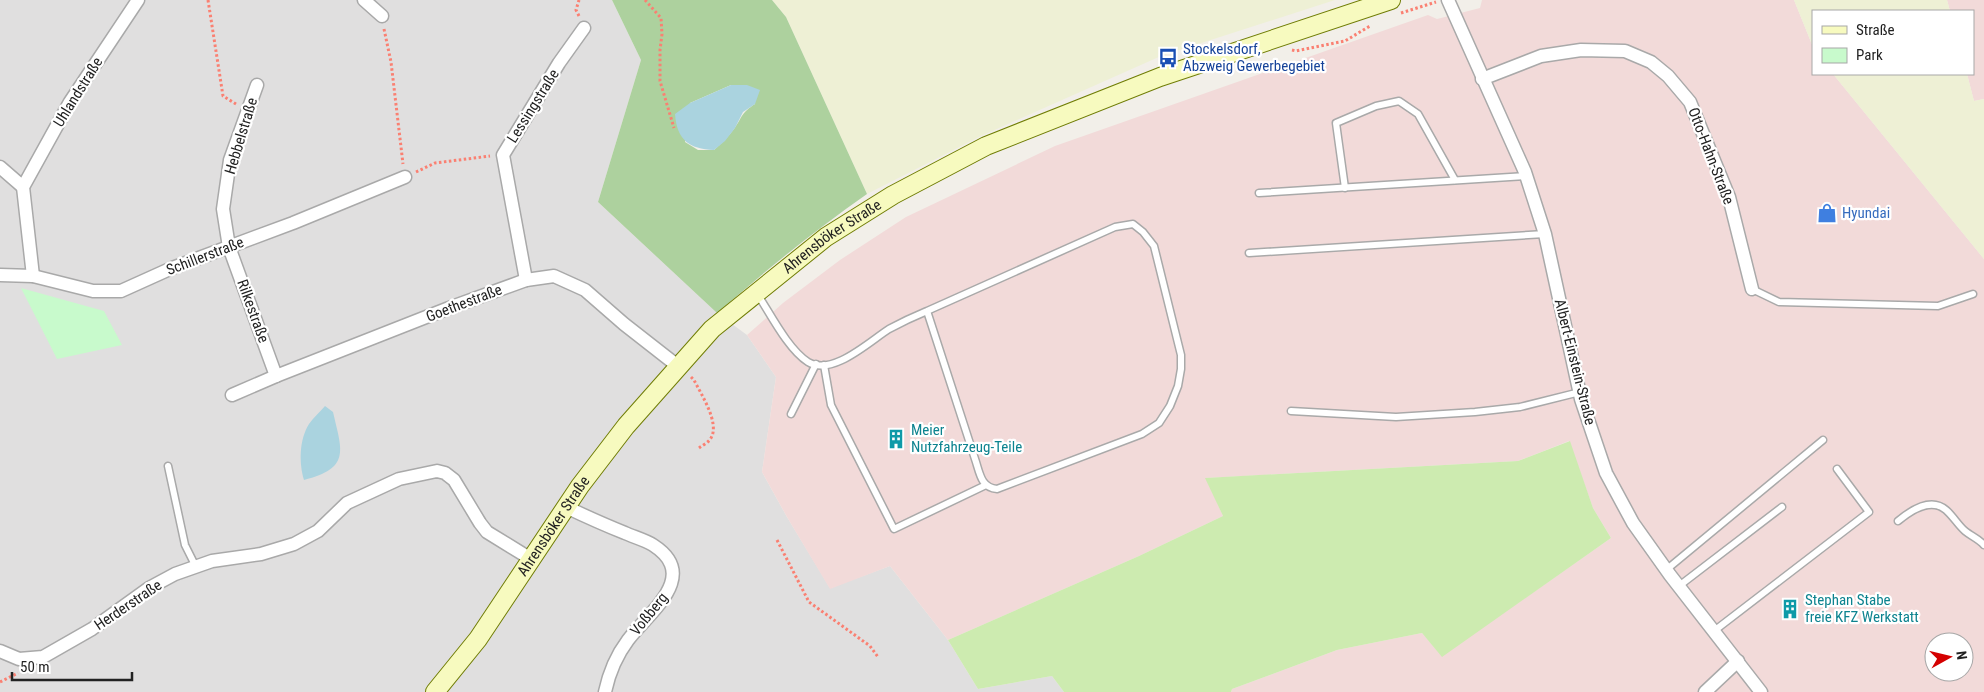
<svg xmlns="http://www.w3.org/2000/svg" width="1984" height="692" viewBox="0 0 1984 692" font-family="'Roboto Condensed',sans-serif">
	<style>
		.residential { fill: #e0dfdf }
		.commercial { fill: #f2dad9; fill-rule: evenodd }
		.farmland { fill: #eef0d5 }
		.grass { fill: #cdebb0 }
		.forest { fill: #add19e; fill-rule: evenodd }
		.park { fill: #c8facc }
		.water { fill: #aad3df }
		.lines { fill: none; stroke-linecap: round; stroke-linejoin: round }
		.lane-casing { stroke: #a9a9a9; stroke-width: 9 }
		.street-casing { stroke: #a9a9a9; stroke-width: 15 }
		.secondary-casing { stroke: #707d05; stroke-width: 20 }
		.path { stroke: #fa8072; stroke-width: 3; stroke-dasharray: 2.5 2.5; stroke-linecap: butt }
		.lane { stroke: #fff; stroke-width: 6 }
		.street { stroke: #fff; stroke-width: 12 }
		.secondary { stroke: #f7fabf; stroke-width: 18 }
		.labels { text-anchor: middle; stroke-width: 4.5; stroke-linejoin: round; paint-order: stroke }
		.transit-label { font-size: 15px; fill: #164399; stroke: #fff; text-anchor: start }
		.street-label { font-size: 15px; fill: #222; stroke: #fff }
		.shop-label { font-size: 15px; fill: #366cbe; stroke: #fff; text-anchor: start }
		.culture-label { font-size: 15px; fill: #0d838f; stroke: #fff; text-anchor: start }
	</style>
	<rect width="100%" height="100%" fill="#f2efe9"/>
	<polygon class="residential" points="0,0 612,0 641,60 598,202 717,313 747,335 776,377 762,472 787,517 830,588 890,566 948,640 978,689 1052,676 1064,692 0,692"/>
	<g class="commercial">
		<path d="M1482 0H1794L1813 47V74H1833L1984 259V692H1231L1232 689 1337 650 1422 633 1442 656 1611 538 1593 508 1569 441 1518 461 1206 478 1223 516 1139 556 948 640 890 566 830 589 787 517 762 472 776 377 747 335 783 303 840 260 906 217 1055 146 1428 15 1437 19 1480 8ZM1934 642H1964V672H1934Z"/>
		<polygon points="1947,0 1984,0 1984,99 1974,101 1967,74 1973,74 1973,11 1950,11"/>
	</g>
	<g class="farmland">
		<polygon points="772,0 1335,0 1161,56 981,136 867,194 786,17"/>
		<polygon points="1794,0 1947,0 1950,11 1813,11 1813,47"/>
		<polygon points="1833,74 1967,74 1974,101 1984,99 1984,259"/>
	</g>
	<polygon class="grass" points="1570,441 1593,508 1611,538 1442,657 1422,633 1337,650 1232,689 1231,692 1064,692 1052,676 978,689 948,640 1139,556 1223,516 1205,478 1518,461"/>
	<path class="forest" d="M612 0H772L786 17 867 194C814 231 765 271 717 313L598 202 641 60ZM731 85 755 104C741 113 743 116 734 129 728 137 721 144 714 150H698L685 142 690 103Z"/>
	<polygon class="park" points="21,288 104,311 122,345 57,359"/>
	<g class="water">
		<path d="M731 85H747L760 90 755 104 743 112 735 128 725 141 714 150C689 149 677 140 675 114L690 103Z"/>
		<path d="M325 406 333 412C342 451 351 468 304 480 299 463 299 440 309 424 313 418 320 412 325 406Z"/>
	</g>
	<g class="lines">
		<defs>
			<g id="lane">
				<polyline points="1345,188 1336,123 1376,106 1399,101 1418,114 1455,180"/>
				<polyline points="1259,193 1526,176"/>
				<polyline points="1249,253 1545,234"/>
				<polyline points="1752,289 1779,302 1938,306 1973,294"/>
				<path d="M758 295C771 315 788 349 808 362 832 377 870 341 889 329 902 322 915 316 927 311L1115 227 1133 224 1143 232 1154 246 1181 355V369L1178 386 1170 406 1159 423 1142 434 997 489C982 488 980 475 976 462L927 311"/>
				<polyline points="824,365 831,405 894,529 986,485"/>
				<polyline points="1291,411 1396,417 1475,412 1520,407 1580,392"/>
				<polyline points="791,414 816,364"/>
				<polyline points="168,466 185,545 196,567"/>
				<path d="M1898 521C1910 511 1931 497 1946 510 1953 516 1958 525 1965 531 1971 536 1979 539 1984 545"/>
				<polyline points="1666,570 1823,440"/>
				<polyline points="1679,586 1782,507"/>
				<polyline points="1714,631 1869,512 1837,469"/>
			</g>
			<g id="street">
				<polyline points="364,0 382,16"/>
				<polyline points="1448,0 1525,172 1545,234 1581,399 1606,473 1633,523 1670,575 1761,692"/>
				<polyline points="1482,79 1541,56 1581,50 1625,51 1651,62 1668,76 1690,102 1729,197 1752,289"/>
				<polyline points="257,85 230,160 223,209 229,247 276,376"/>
				<polyline points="0,167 23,187"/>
				<polyline points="0,275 33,276 93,291 121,291 172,268 293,223 405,177"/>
				<polyline points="33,276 23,187 70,102 138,0"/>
				<polyline points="526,280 503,155 559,63 584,28"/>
				<polyline points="232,395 276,376 449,308 526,280 554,276 585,290 624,324 679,367"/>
				<path d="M566 507C585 516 605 525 625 533 634 537 645 540 653 545 701 576 649 612 628 640 616 656 609 673 605 692"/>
				<polyline points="0,651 19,659 43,657 92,629 149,588 175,574 212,561 261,554 294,544 318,531 347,503 399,479 437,471 445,473 454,480 480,523 487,532 531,559"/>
				<polyline points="1705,692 1738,661"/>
			</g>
			<g id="secondary">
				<path id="s1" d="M435 692 478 639 580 486 626 426 712 329 826 237 893 195 986 146 1160 77 1391 0"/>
			</g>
		</defs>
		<use href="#lane" class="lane-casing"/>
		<use href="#street" class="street-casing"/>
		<use href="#secondary" class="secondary-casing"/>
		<g class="path">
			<polyline points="208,0 223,96 236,104"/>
			<polyline points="645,0 661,18 662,34 660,50 660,81 674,128"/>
			<polyline points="1401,13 1436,2"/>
			<polyline points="579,16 576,10 579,0"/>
			<polyline points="384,29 391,62 403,164"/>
			<polyline points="1292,50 1296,51 1345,41 1370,26"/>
			<polyline points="416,172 435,163 490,156"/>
			<path d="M691 377 694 380C701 394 720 423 711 438 709 442 703 445 699 448"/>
			<polyline points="777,540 809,602 870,646 878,657"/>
			<polyline points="0,682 18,673"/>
		</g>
		<use href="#lane" class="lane"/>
		<use href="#street" class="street"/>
		<use href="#secondary" class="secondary"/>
	</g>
	<defs>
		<symbol id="bus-bare" viewBox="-9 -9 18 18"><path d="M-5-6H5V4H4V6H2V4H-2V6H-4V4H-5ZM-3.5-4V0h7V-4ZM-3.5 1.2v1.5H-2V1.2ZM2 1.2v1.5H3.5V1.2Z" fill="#1a4fb4" stroke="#fff" stroke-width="2.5" paint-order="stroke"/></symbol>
		<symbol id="shop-bare" viewBox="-9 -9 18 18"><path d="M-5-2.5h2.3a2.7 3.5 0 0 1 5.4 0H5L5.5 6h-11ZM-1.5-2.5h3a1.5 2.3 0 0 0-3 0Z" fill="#3f7fe0" stroke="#fff" stroke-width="2.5" paint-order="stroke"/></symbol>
		<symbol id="building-bare" viewBox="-9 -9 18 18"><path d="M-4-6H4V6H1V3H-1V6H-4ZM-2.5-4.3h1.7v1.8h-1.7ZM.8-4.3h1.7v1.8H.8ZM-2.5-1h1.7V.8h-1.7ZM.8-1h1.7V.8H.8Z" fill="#0f9aa8" stroke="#fff" stroke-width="2.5" paint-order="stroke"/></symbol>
	</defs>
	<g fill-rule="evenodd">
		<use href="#bus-bare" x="1154" y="44" width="28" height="28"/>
		<use href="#shop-bare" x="1813" y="199" width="28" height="28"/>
		<use href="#building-bare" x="882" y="425" width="28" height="28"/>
		<use href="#building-bare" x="1776" y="595" width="28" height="28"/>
	</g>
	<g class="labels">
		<g class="transit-label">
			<text x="1183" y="54">Stockelsdorf,<tspan x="1183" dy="17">Abzweig Gewerbegebiet</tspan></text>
		</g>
		<g class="street-label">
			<text transform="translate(78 92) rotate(-58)" y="5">Uhlandstraße</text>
			<text transform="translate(533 106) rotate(-58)" y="5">Lessingstraße</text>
			<text transform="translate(241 136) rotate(-73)" y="5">Hebbelstraße</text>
			<text transform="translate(1711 156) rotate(69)" y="5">Otto-Hahn-Straße</text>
			<text dy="5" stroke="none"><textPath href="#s1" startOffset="609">Ahrensböker Straße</textPath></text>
			<text transform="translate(205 256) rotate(-21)" y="5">Schillerstraße</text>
			<text transform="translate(464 303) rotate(-21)" y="5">Goethestraße</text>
			<text transform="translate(253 311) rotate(70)" y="5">Rilkestraße</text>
			<text transform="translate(1575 362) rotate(76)" y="5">Albert-Einstein-Straße</text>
			<text dy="5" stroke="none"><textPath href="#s1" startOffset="204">Ahrensböker Straße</textPath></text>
			<text transform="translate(128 605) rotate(-34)" y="5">Herderstraße</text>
			<text transform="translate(649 614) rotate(-51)" y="5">Voßberg</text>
		</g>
		<g class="shop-label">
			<text x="1842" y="218">Hyundai</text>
		</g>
		<g class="culture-label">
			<text x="911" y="435">Meier<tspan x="911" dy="17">Nutzfahrzeug-Teile</tspan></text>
			<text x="1805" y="605">Stephan Stabe<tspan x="1805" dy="17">freie KFZ Werkstatt</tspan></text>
		</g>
	</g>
	<rect x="1812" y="10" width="162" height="65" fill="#ffffff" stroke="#a7a7a7"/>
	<rect x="1822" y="26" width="25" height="8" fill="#f7fabf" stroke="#a7a7a7"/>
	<text x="1856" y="35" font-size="15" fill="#222222">Straße</text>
	<rect x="1822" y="48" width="25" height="15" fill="#c8facc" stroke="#a7a7a7"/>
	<text x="1856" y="60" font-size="15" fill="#222222">Park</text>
	<g transform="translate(1949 657) rotate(82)"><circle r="24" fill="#ffffff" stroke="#a7a7a7"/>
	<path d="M0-4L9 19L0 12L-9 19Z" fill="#d40000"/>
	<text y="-8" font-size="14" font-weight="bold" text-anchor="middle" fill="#222222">N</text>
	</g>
	<path d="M12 672v8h120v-8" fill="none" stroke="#222222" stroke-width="2.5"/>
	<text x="20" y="672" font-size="15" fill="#222222" stroke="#ffffff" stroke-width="4" paint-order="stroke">50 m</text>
</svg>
